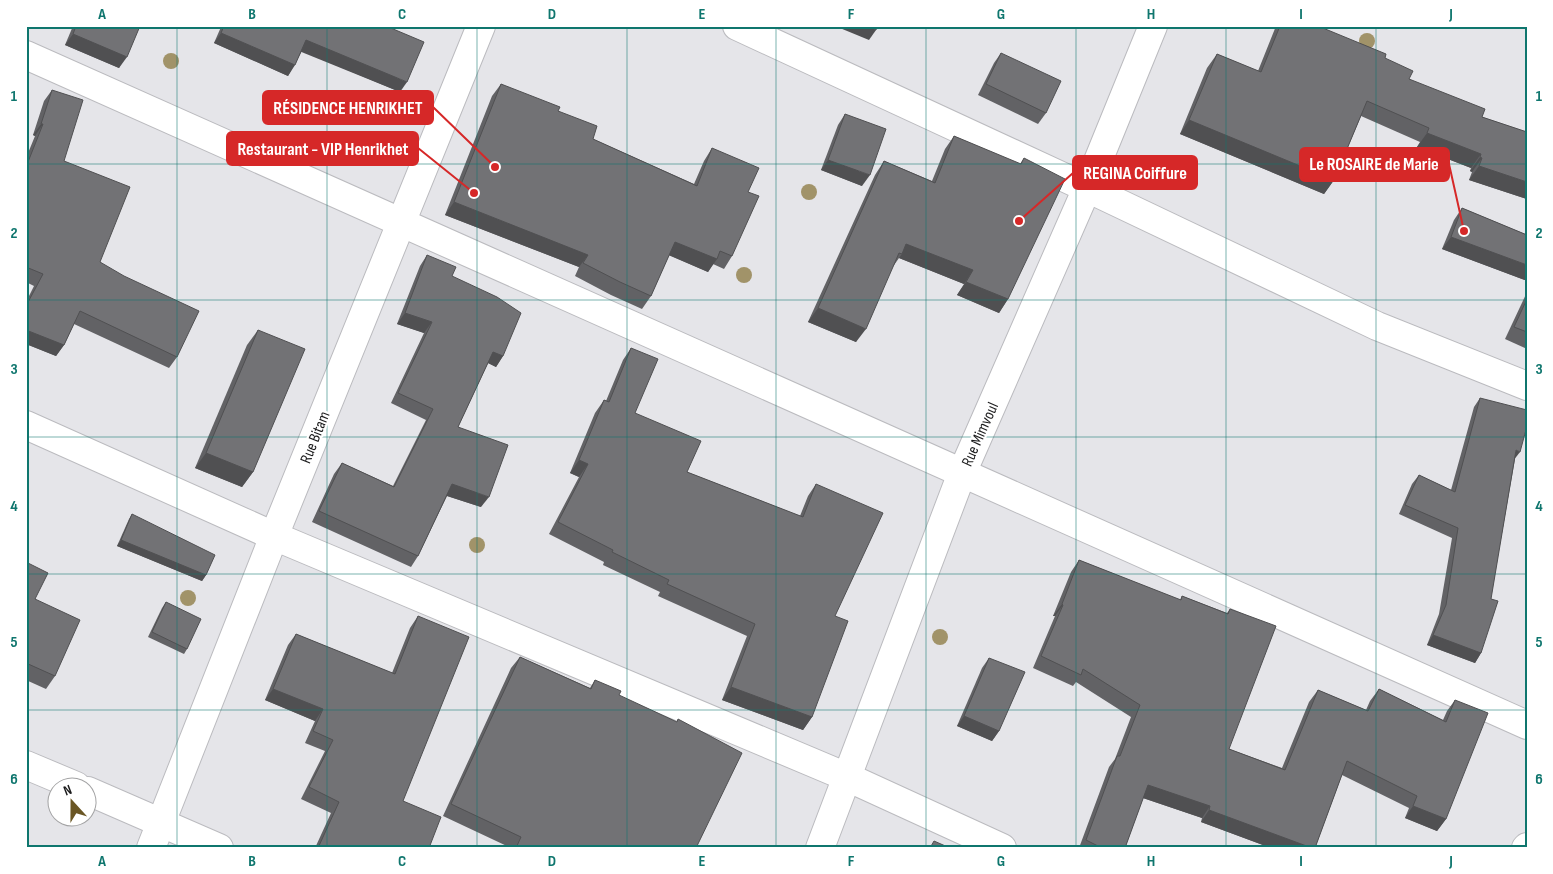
<svg xmlns="http://www.w3.org/2000/svg" width="1553" height="874" viewBox="0 0 1553 874" font-family="'Sofia Sans Condensed',sans-serif">
	<style>
		.lines { fill: none; stroke-linecap: round; stroke-linejoin: round }
		.minor-casing { stroke: #bbbbbf; stroke-width: 30 }
		.trunk-casing { stroke: #bbbbbf; stroke-width: 30 }
		.minor { stroke: #fff; stroke-width: 28 }
		.trunk { stroke: #fff; stroke-width: 28 }
		.tree { fill: #a19369 }
		.wall { fill: #626265 }
		.shaded-wall { fill: #505052 }
		.building { fill: #727275; stroke: #505052 }
		.grid { fill: none; stroke: #0f766e; stroke-width: 1; stroke-opacity: 0.55 }
		.labels { text-anchor: middle; stroke-width: 4.5; stroke-linejoin: round; paint-order: stroke }
		.street-label { font-size: 16px; fill: #1a1a1b; stroke: #fff }
		.leader { fill: none; stroke: #d62828; stroke-width: 2 }
		.callout-dot { fill: #d62828; stroke: #fff; stroke-width: 2 }
		.callout { fill: #d62828; stroke: #d62828; stroke-width: 2 }
		.callout-label { font-size: 18px; text-anchor: middle; font-weight: bold; fill: #fff }
		.neatline { fill: none; stroke: #0f766e; stroke-width: 2 }
		.grid-label { font-size: 16px; text-anchor: middle; font-weight: bold; fill: #0f766e }
	</style>
	<rect width="100%" height="100%" fill="#e5e5e9"/>
	<g class="lines">
		<defs>
			<g id="minor">
				<polyline points="737,26 1087,188 1377,326 1527,386"/>
				<polyline points="26,55 1527,725"/>
				<polyline points="26,425 274,536 847,777 1002,848"/>
				<polyline points="26,765 76,786"/>
				<polyline points="88,791 219,848"/>
				<polyline points="151,848 274,536 481,26"/>
				<polyline points="820,848 962,473 1087,188 1153,26"/>
			</g>
			<polyline id="trunk" points="1526,848 1527,847"/>
		</defs>
		<use href="#minor" class="minor-casing"/>
		<use href="#trunk" class="trunk-casing"/>
		<use href="#minor" class="minor"/>
		<use href="#trunk" class="trunk"/>
	</g>
	<g class="tree">
		<circle cx="1367" cy="41" r="8"/>
		<circle cx="171" cy="61" r="8"/>
		<circle cx="809" cy="192" r="8"/>
		<circle cx="744" cy="275" r="8"/>
		<circle cx="477" cy="545" r="8"/>
		<circle cx="188" cy="598" r="8"/>
		<circle cx="940" cy="637" r="8"/>
	</g>
	<g class="wall">
		<polygon points="73,26 140,26 119,68 65,45"/>
		<polygon points="218,26 386,26 400,92 302,51 288,76 214,43 221,27"/>
		<polygon points="1276,26 1318,26 1385,58 1409,79 1482,117 1527,132 1527,199 1469,180 1472,172 1470,171 1471,168 1417,147 1420,142 1361,116 1334,180 1324,194 1180,134 1207,68 1217,54 1258,71"/>
		<polygon points="1001,53 1046,113 1038,124 978,95 994,63"/>
		<polygon points="501,84 558,111 593,139 694,184 704,161 712,148 748,192 732,256 724,269 713,264 708,272 669,255 651,296 642,309 611,295 575,276 579,267 445,215 492,96"/>
		<polygon points="52,90 64,161 100,262 177,357 169,368 74,324 64,345 56,356 26,344 26,302 34,286 26,282 26,158 35,136 33,135 44,101"/>
		<polygon points="845,114 862,186 821,170 838,125"/>
		<polygon points="954,136 1020,164 1024,158 1008,299 999,313 957,295 964,284 899,258 892,268 856,342 808,322 875,175 884,161 932,181 945,149"/>
		<polygon points="1462,208 1527,235 1527,281 1442,249 1454,220"/>
		<polygon points="427,255 452,276 503,356 496,367 488,363 458,427 481,507 447,496 418,556 411,567 312,522 334,474 342,463 393,486 426,420 391,403 424,333 397,324 420,266"/>
		<polygon points="1527,292 1527,349 1505,339"/>
		<polygon points="258,330 253,472 242,487 195,468 247,345"/>
		<polygon points="631,348 635,413 687,472 800,516 808,496 816,484 835,616 812,717 803,730 722,700 747,636 658,596 660,592 603,565 604,562 549,534 579,477 570,473 595,413 604,400 606,401 623,360"/>
		<polygon points="1480,398 1515,459 1481,653 1475,663 1427,645 1439,614 1452,538 1399,514 1412,484 1419,475 1451,490 1474,407"/>
		<polygon points="132,514 206,575 202,581 117,546 129,519"/>
		<polygon points="1079,560 1180,600 1182,596 1227,613 1230,609 1229,749 1282,768 1309,702 1318,690 1366,710 1370,701 1379,689 1443,720 1447,711 1455,700 1446,819 1437,831 1405,818 1409,808 1342,775 1315,848 1271,848 1201,822 1202,818 1143,798 1125,848 1079,848 1109,767 1115,759 1131,717 1076,682 1073,686 1033,668 1055,616 1053,616 1071,572"/>
		<polygon points="26,562 55,676 46,689 26,680"/>
		<polygon points="166,602 187,649 184,654 148,637 162,608"/>
		<polygon points="418,616 403,801 429,848 315,848 331,813 301,799 325,751 305,743 315,721 265,700 288,645 296,634 392,673 410,628"/>
		<polygon points="520,657 590,688 595,680 619,695 696,848 511,848 443,816 511,668"/>
		<polygon points="989,658 999,731 992,741 957,726 982,668"/>
	</g>
	<g class="shaded-wall">
		<polygon points="835,26 868,26 876,30 869,40"/>
		<polygon points="221,33 295,65 288,76 214,43"/>
		<polygon points="73,34 127,57 119,68 65,45"/>
		<polygon points="306,40 407,82 400,92 299,51"/>
		<polygon points="1189,120 1334,180 1324,194 1180,134"/>
		<polygon points="41,124 43,124 35,136 33,135"/>
		<polygon points="1427,133 1481,154 1471,168 1417,147"/>
		<polygon points="1480,157 1482,158 1472,172 1470,171"/>
		<polygon points="828,160 870,175 862,186 821,170"/>
		<polygon points="1479,166 1527,182 1527,199 1469,180"/>
		<polygon points="454,202 588,255 579,267 445,215"/>
		<polygon points="1451,237 1527,265 1527,281 1442,249"/>
		<polygon points="675,242 717,259 708,272 666,254"/>
		<polygon points="906,244 973,270 964,284 899,258 902,254"/>
		<polygon points="966,282 1008,299 999,313 957,295"/>
		<polygon points="818,308 866,329 856,342 808,322"/>
		<polygon points="405,313 432,322 424,333 397,324"/>
		<polygon points="26,330 64,345 56,356 26,344"/>
		<polygon points="493,352 503,356 496,367 486,362"/>
		<polygon points="1516,450 1520,452 1513,461"/>
		<polygon points="206,453 253,472 242,487 195,468"/>
		<polygon points="579,460 588,464 579,477 570,473"/>
		<polygon points="452,484 489,497 481,507 444,495"/>
		<polygon points="121,540 206,575 202,581 117,546"/>
		<polygon points="1062,604 1063,605 1055,616 1053,616"/>
		<polygon points="1433,635 1481,653 1475,663 1427,645"/>
		<polygon points="731,687 812,717 803,730 722,700"/>
		<polygon points="273,689 323,709 315,721 265,700"/>
		<polygon points="964,716 999,731 992,741 957,726"/>
		<polygon points="1148,785 1210,806 1202,818 1140,797"/>
		<polygon points="1413,806 1446,819 1437,831 1405,818"/>
		<polygon points="1209,810 1312,848 1271,848 1201,822"/>
	</g>
	<g class="building">
		<polygon points="76,26 140,26 127,57 73,34"/>
		<polygon points="224,26 386,26 424,42 407,82 306,40 295,65 221,33"/>
		<polygon points="868,26 877,26 876,30"/>
		<polygon points="1280,26 1318,26 1386,54 1385,58 1413,71 1409,79 1485,109 1482,117 1527,132 1527,182 1479,166 1482,158 1480,157 1481,154 1427,133 1429,128 1367,101 1334,180 1189,120 1217,54 1261,72"/>
		<polygon points="1001,53 1061,81 1046,113 986,84"/>
		<polygon points="501,84 560,107 558,111 597,126 593,139 697,186 712,148 759,168 748,192 759,196 732,256 720,251 717,259 675,242 651,296 620,282 583,263 588,255 454,202"/>
		<polygon points="52,90 83,100 64,161 130,187 100,262 124,276 199,311 177,357 80,311 64,345 26,330 26,306 43,274 26,267 26,167 43,124 41,124"/>
		<polygon points="845,114 886,129 870,175 828,160"/>
		<polygon points="954,136 1021,164 1024,158 1065,179 1008,299 966,282 973,270 906,244 902,254 899,253 866,329 818,308 884,161 935,183"/>
		<polygon points="1462,208 1527,235 1527,265 1451,237"/>
		<polygon points="427,255 456,267 452,276 497,297 521,313 503,356 493,352 458,427 508,445 489,497 452,484 418,556 319,511 342,463 394,487 433,409 398,393 432,322 405,313"/>
		<polygon points="1527,299 1527,332 1514,327"/>
		<polygon points="258,330 305,349 253,472 206,453"/>
		<polygon points="631,348 658,359 635,413 701,441 687,472 803,517 816,484 883,513 835,616 848,621 812,717 731,687 755,624 667,584 669,580 612,552 613,550 558,522 588,464 579,460 604,400 609,402"/>
		<polygon points="1480,398 1527,410 1527,426 1520,452 1516,450 1491,599 1498,601 1481,653 1433,635 1446,605 1458,528 1405,505 1419,475 1455,492"/>
		<polygon points="132,514 215,555 206,575 121,540"/>
		<polygon points="1079,560 1181,600 1182,596 1228,614 1230,609 1276,626 1229,749 1285,770 1318,690 1368,711 1379,689 1446,722 1455,700 1488,713 1446,819 1413,806 1417,796 1347,761 1315,848 1312,848 1209,810 1210,806 1148,785 1125,848 1102,848 1086,840 1117,756 1120,756 1140,705 1083,669 1081,675 1041,656 1063,605 1062,604"/>
		<polygon points="26,562 48,573 35,599 80,620 55,676 26,663"/>
		<polygon points="166,602 201,619 187,649 152,632"/>
		<polygon points="418,616 469,637 403,801 441,817 429,848 318,848 339,802 309,787 333,740 313,731 323,709 273,689 296,634 395,674"/>
		<polygon points="520,657 591,689 595,680 621,691 619,695 677,722 678,719 742,753 696,848 516,848 521,837 451,804"/>
		<polygon points="989,658 1025,672 999,731 964,716"/>
		<polygon points="934,841 950,848 930,848"/>
	</g>
	<path class="grid" d="M177 26V848M327 26V848M477 26V848M627 26V848M776 26V848M926 26V848M1076 26V848M1226 26V848M1376 26V848M26 164H1527M26 300H1527M26 437H1527M26 574H1527M26 710H1527"/>
	<g class="labels">
		<g class="street-label">
			<text transform="translate(979 434) rotate(-66)" y="6">Rue Mimvoul</text>
			<text transform="translate(314 437) rotate(-68)" y="6">Rue Bitam</text>
		</g>
	</g>
	<path class="leader" d="M495 167L433 107M474 193L418 148M1464 231L1449 164M1019 221L1073 173"/>
	<g class="callout-dot">
		<circle cx="495" cy="167" r="5"/>
		<circle cx="474" cy="193" r="5"/>
		<circle cx="1464" cy="231" r="5"/>
		<circle cx="1019" cy="221" r="5"/>
	</g>
	<g class="callout">
		<rect x="263" y="91" width="170" height="33" rx="5"/>
		<rect x="227" y="132" width="191" height="33" rx="5"/>
		<rect x="1300" y="148" width="149" height="33" rx="5"/>
		<rect x="1073" y="156" width="124" height="33" rx="5"/>
	</g>
	<g class="callout-label">
		<text x="348" y="114">RÉSIDENCE HENRIKHET</text>
		<text x="323" y="155">Restaurant - VIP Henrikhet</text>
		<text x="1374" y="170">Le ROSAIRE de Marie</text>
		<text x="1135" y="179">REGINA Coiffure</text>
	</g>
	<rect width="1553" height="874" fill="none" stroke="#ffffff" stroke-width="55"/>
	<g transform="translate(72 802) rotate(339)"><circle r="24" fill="#ffffff" stroke="#a3a3a4"/>
	<path d="M0-4L9 19L0 12L-9 19Z" fill="#6a5624"/>
	<text y="-8" font-size="14" font-weight="bold" text-anchor="middle" fill="#1a1a1b">N</text>
	</g>
	<rect x="28" y="28" width="1498" height="818" class="neatline"/>
	<g class="grid-label">
		<text x="102" y="19">A</text>
		<text x="252" y="19">B</text>
		<text x="402" y="19">C</text>
		<text x="552" y="19">D</text>
		<text x="702" y="19">E</text>
		<text x="851" y="19">F</text>
		<text x="1001" y="19">G</text>
		<text x="1151" y="19">H</text>
		<text x="1301" y="19">I</text>
		<text x="1451" y="19">J</text>
		<text x="14" y="101">1</text>
		<text x="1539" y="101">1</text>
		<text x="14" y="238">2</text>
		<text x="1539" y="238">2</text>
		<text x="14" y="374">3</text>
		<text x="1539" y="374">3</text>
		<text x="14" y="511">4</text>
		<text x="1539" y="511">4</text>
		<text x="14" y="647">5</text>
		<text x="1539" y="647">5</text>
		<text x="14" y="784">6</text>
		<text x="1539" y="784">6</text>
		<text x="102" y="866">A</text>
		<text x="252" y="866">B</text>
		<text x="402" y="866">C</text>
		<text x="552" y="866">D</text>
		<text x="702" y="866">E</text>
		<text x="851" y="866">F</text>
		<text x="1001" y="866">G</text>
		<text x="1151" y="866">H</text>
		<text x="1301" y="866">I</text>
		<text x="1451" y="866">J</text>
	</g>
</svg>
